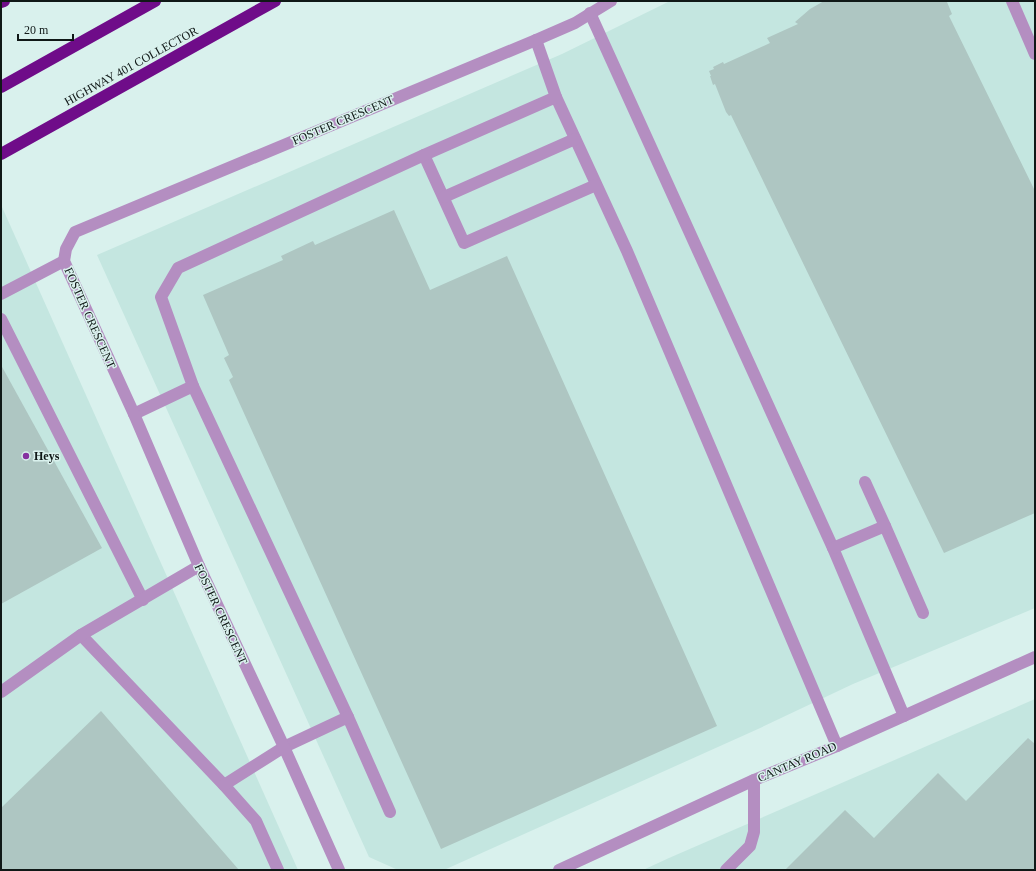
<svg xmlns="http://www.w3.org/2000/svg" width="1036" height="871" viewBox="0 0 1036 871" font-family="'Times New Roman',serif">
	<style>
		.built { fill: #c4e6e0 }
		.building { fill: #aec6c2 }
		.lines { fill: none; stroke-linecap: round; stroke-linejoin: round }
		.minor { stroke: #b48ec1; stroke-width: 12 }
		.highway { stroke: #6f0c89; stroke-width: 12 }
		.poi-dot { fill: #8632a0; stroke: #d9f1ed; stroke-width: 1.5 }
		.labels { text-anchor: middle; stroke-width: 3; stroke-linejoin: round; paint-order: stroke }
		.street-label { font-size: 12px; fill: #101817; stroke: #d9f1ed }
		.poi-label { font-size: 12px; font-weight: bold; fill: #101817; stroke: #d9f1ed; text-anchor: start }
	</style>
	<rect width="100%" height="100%" fill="#d9f1ed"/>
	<g class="built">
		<polygon points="670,1 1035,1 1035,608 853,684 758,729 444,870 398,870 369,857 97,255 562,54"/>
		<polygon points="2,207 298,870 1,870"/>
		<polygon points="1035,699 1035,870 643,870 669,858"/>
	</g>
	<g class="building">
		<polygon points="824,1 947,2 952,14 949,16 1035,191 1035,513 944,553 731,115 729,116 726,112 715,84 713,85 710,76 711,76 709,71 714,69 713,67 723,62 724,64 770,43 767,38 798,24 795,22 810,9"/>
		<polygon points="394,210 430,290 507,256 717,726 441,849 229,380 233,377 224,358 229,355 203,295 283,260 281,256 313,241 315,245"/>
		<polygon points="1,365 102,548 1,604"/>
		<polygon points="101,711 239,870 1,870 1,808"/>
		<polygon points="1028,738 1035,744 1035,870 785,870 845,810 874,838 938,773 966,801"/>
	</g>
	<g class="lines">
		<g class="minor">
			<polyline points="1012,1 1035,54"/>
			<polyline points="590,13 833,548 904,716"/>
			<polyline points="556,97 627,251 837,746"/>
			<polyline points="424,155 464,243 596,185"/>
			<polyline points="444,197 575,139"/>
			<polyline points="1,294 64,261"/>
			<polyline points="1,319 143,600"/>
			<polyline points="193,386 161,297 178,268 424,155 556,97 536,40"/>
			<polyline points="134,414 193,386 348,717 390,812"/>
			<polyline points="885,526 923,613"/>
			<polyline points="833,548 885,526 865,482"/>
			<polyline points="81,635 224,785 256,821 278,870"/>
			<polyline points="1,692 81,635 199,566"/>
			<polyline points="224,785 284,747 348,717"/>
			<polyline points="339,870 284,747 199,566 134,414 64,261 66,249 75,232 536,40 575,23 611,1"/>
			<polyline points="559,870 754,780 837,746 1035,657"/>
			<polyline points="726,870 750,846 754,832 754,780"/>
		</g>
		<g class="highway">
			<polyline points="1,2 4,1"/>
			<polyline points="1,87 155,1"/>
			<polyline points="1,154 275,1"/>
		</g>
	</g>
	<circle class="poi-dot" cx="26" cy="456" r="4"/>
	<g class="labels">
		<g class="street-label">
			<text transform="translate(131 66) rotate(-29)" y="4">HIGHWAY 401 COLLECTOR</text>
			<text transform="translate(343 120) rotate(-23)" y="4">FOSTER CRESCENT</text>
			<text transform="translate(90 318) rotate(66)" y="4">FOSTER CRESCENT</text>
			<text transform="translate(221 614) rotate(65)" y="4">FOSTER CRESCENT</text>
			<text transform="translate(797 762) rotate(-23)" y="4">CANTAY ROAD</text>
		</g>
		<g class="poi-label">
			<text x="34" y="460">Heys</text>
		</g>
	</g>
	<rect width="1036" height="871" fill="none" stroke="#101817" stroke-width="4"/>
	<path d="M18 34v6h55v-6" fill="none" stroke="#101817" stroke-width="2"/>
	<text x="24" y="34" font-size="12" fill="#101817" stroke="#d9f1ed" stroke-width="3" paint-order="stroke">20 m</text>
</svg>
